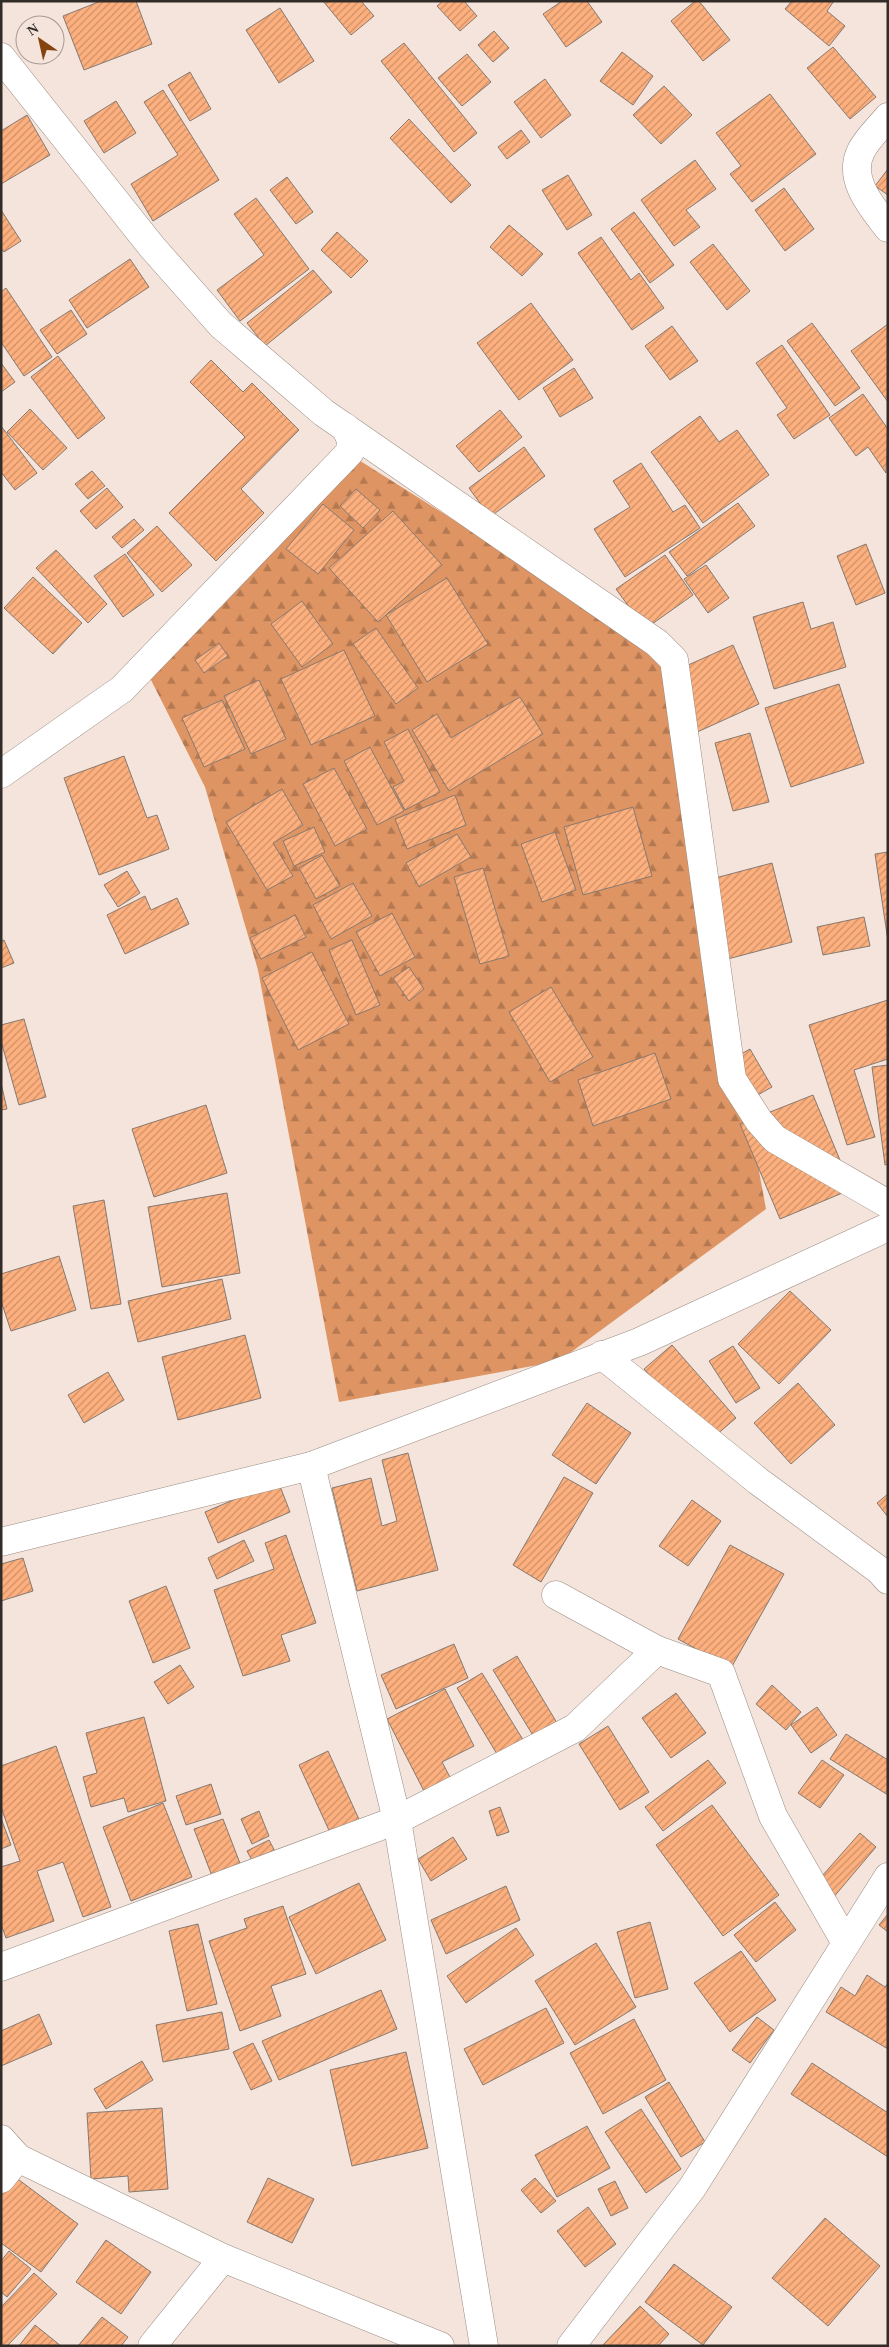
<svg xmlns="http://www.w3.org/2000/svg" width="889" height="2347" viewBox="0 0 889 2347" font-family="'Times New Roman',serif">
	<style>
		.forest { fill: url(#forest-firs) }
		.building { fill: url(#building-hatch); stroke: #877970 }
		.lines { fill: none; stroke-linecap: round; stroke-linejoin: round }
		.street-casing { stroke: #9a8c83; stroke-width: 29 }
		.street { stroke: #fff; stroke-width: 28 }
	</style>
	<defs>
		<pattern id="forest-firs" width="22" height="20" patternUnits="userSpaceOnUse" patternTransform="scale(1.25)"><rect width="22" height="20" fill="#de9463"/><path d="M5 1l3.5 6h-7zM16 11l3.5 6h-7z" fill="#b57952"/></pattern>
		<pattern id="building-hatch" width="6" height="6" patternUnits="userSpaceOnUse" patternTransform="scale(1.25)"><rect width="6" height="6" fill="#fdb07e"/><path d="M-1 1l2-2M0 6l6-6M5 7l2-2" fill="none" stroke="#cd8f67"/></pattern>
	</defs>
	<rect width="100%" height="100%" fill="#f4e4db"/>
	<polygon class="forest" points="354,457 663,652 766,1209 559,1361 339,1402 258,970 205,787 150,678"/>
	<g class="building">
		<polygon points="101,1 136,1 152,44 84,70 63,16"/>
		<polygon points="323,1 361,1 374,16 351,35"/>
		<polygon points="443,1 464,1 477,16 460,31 437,6"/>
		<polygon points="562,1 587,1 602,22 566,47 543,14"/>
		<polygon points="695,1 699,1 730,40 703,61 671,21"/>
		<polygon points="792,1 834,1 827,11 845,26 829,46 785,9"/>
		<polygon points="280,8 314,61 279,83 246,30"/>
		<polygon points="494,31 509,48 493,62 478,45"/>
		<polygon points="404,43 477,133 454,152 381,61"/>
		<polygon points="833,47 876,97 850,119 807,68"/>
		<polygon points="622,52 653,76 633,105 600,81"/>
		<polygon points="467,54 491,82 462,106 438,78"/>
		<polygon points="190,72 211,109 190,121 168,85"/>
		<polygon points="545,79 571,115 541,138 514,102"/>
		<polygon points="664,86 692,115 661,144 633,115"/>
		<polygon points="163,90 219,180 153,221 131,184 178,155 144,102"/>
		<polygon points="770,94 816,154 752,202 730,174 741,166 716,133"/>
		<polygon points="116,101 136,133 104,153 84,121"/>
		<polygon points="27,115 50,155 1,184 1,131"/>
		<polygon points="409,119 471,185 451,203 390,138"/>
		<polygon points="521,130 530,142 507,159 498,147"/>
		<polygon points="695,160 716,189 686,210 700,227 674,246 641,200"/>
		<polygon points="888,169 888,195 875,186"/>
		<polygon points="568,175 592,215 567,230 542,190"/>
		<polygon points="287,177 313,212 296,224 270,190"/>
		<polygon points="784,188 814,229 785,251 755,210"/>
		<polygon points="256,198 309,269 240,321 217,290 264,255 234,214"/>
		<polygon points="1,210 21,241 4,252 1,248"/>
		<polygon points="634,212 674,265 650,283 611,229"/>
		<polygon points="509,225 543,254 522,276 490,247"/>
		<polygon points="337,232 368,261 351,278 321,250"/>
		<polygon points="601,237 631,280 639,273 664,308 632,330 578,253"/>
		<polygon points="713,244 750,291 727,310 690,262"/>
		<polygon points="130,259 149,287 87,328 69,300"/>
		<polygon points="313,270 332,292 265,346 247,323"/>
		<polygon points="6,288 52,357 24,376 1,342 1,292"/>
		<polygon points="531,303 573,360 519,400 477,343"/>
		<polygon points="71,310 87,334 57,354 40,330"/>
		<polygon points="812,323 860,388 835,406 787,341"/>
		<polygon points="888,324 888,402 851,351"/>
		<polygon points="672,326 698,361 670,380 645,346"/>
		<polygon points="782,345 830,415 794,439 777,415 787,408 756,363"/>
		<polygon points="58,356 105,418 78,439 31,377"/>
		<polygon points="211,360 243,392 252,383 299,430 241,489 264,513 216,561 169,513 245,437 190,382"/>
		<polygon points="1,363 15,382 1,392"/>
		<polygon points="574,368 593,398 560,417 543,388"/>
		<polygon points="863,394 888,429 886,473 868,447 856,456 829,418"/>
		<polygon points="30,409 67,448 43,470 7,432"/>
		<polygon points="500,410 522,437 479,472 456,446"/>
		<polygon points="700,416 719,442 737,430 769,475 703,523 651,452"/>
		<polygon points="1,426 37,473 15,490 1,472"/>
		<polygon points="524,447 545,476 490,517 469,488"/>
		<polygon points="641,463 673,512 685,505 700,528 625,577 594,529 630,507 613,481"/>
		<polygon points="92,471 105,486 88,499 75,484"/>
		<polygon points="107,488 123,507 96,529 80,511"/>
		<polygon points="356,489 380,510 363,528 340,506"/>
		<polygon points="738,503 755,526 687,576 669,552"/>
		<polygon points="323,504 354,530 318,574 286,549"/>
		<polygon points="393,511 442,565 378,622 329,568"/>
		<polygon points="134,519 144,530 122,548 112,537"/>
		<polygon points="157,526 192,565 162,592 127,553"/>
		<polygon points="866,544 885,593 856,605 837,556"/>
		<polygon points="56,550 107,604 88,623 36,568"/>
		<polygon points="125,554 154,595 123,617 94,576"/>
		<polygon points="665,555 693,595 645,629 616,589"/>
		<polygon points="706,565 729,598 708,613 684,579"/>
		<polygon points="33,577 82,623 53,654 4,608"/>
		<polygon points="447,578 488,644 427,682 386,615"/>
		<polygon points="302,601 333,644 302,667 271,624"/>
		<polygon points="803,602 811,629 833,622 846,667 774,689 753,617"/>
		<polygon points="376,628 418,688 396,704 353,644"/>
		<polygon points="219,643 228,656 204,673 195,660"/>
		<polygon points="733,645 759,704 695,733 668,674"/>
		<polygon points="344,650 375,716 311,745 281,679"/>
		<polygon points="259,680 286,739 251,754 224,696"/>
		<polygon points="839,684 864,763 791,787 765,708"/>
		<polygon points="520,697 543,734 449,791 412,730 437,714 451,738"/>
		<polygon points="222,700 245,749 204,767 182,718"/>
		<polygon points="408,729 440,792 405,810 393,787 404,781 384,742"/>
		<polygon points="750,733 769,802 733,811 715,743"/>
		<polygon points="370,747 404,811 377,825 344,761"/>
		<polygon points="124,756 147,818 157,815 169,849 99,875 64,778"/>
		<polygon points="334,768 367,829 335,846 303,784"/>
		<polygon points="282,789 303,825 273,843 293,876 267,890 226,822"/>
		<polygon points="455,795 466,825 407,849 395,819"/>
		<polygon points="633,807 652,876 583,895 564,827"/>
		<polygon points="314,827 325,852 294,866 283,841"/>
		<polygon points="555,832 576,890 542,902 521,844"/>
		<polygon points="457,834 471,857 419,887 406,863"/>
		<polygon points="888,852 888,941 875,854"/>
		<polygon points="322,855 340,886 316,899 299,868"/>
		<polygon points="772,863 792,942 724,960 704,881"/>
		<polygon points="483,868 509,956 480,964 454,877"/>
		<polygon points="127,871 140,893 118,907 104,885"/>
		<polygon points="353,883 372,916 331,939 313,905"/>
		<polygon points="145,896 151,910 177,898 189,924 125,954 107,915"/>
		<polygon points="392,913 415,957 380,976 356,932"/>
		<polygon points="295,915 306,937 261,959 250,938"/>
		<polygon points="864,917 870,946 823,955 817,927"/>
		<polygon points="4,940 14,963 1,968 1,941"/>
		<polygon points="352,940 380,1005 356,1015 329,950"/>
		<polygon points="312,952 349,1024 298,1050 262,978"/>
		<polygon points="409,967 424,989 409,1001 393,978"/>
		<polygon points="551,987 593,1057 550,1082 509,1012"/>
		<polygon points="888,1000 888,1059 854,1070 875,1137 847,1145 809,1025"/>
		<polygon points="24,1019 46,1097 19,1105 1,1041 1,1025"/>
		<polygon points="750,1049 772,1087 754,1097 732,1059"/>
		<polygon points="655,1053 671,1099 593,1126 578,1080"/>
		<polygon points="888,1065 888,1164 885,1165 872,1067"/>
		<polygon points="1,1083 7,1109 1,1110"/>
		<polygon points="813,1095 852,1189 780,1219 740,1124"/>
		<polygon points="206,1105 227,1173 154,1197 132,1129"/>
		<polygon points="227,1193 240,1273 162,1287 148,1207"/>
		<polygon points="104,1200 121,1304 91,1309 73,1206"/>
		<polygon points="59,1256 76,1310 11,1331 1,1301 1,1274"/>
		<polygon points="222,1279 231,1319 138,1342 128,1301"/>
		<polygon points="790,1291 831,1330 779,1384 738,1344"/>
		<polygon points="245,1335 261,1398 178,1420 162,1357"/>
		<polygon points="672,1345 736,1418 708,1442 644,1369"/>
		<polygon points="733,1346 760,1388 736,1403 709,1361"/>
		<polygon points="108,1372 124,1400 84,1423 68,1395"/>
		<polygon points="798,1383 835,1425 791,1464 754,1423"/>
		<polygon points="587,1403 631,1433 596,1484 552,1455"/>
		<polygon points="408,1453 438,1570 357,1591 332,1488 371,1478 382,1526 397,1521 382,1460"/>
		<polygon points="564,1477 593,1493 541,1582 513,1565"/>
		<polygon points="278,1481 290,1512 218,1543 205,1512"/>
		<polygon points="888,1494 888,1517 877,1503"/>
		<polygon points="692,1500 721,1521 688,1566 659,1546"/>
		<polygon points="286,1535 316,1623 281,1635 290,1661 243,1676 214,1590 274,1569 265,1543"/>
		<polygon points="244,1540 254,1561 217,1579 208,1558"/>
		<polygon points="730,1545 784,1574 731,1668 678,1639"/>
		<polygon points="23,1558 33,1591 1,1601 1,1564"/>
		<polygon points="166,1586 190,1648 153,1663 129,1601"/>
		<polygon points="454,1644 468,1678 396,1709 381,1675"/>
		<polygon points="517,1656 557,1723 534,1737 493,1670"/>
		<polygon points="180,1665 194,1687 168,1704 154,1682"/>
		<polygon points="482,1673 525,1743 500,1759 457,1688"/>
		<polygon points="772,1685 801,1712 786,1730 756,1704"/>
		<polygon points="445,1689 474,1746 442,1762 451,1779 425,1793 387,1719"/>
		<polygon points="676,1693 706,1733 671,1758 642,1718"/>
		<polygon points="817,1707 837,1735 811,1753 791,1725"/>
		<polygon points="144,1717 166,1801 128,1812 124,1798 91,1807 83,1777 97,1773 86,1733"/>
		<polygon points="608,1726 649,1792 620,1810 579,1744"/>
		<polygon points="846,1734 888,1760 888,1795 830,1759"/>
		<polygon points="56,1746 111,1907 83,1917 63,1862 37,1871 54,1921 6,1938 1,1924 1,1867 20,1861 1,1807 1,1766"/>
		<polygon points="328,1751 362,1826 333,1839 299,1765"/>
		<polygon points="708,1760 726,1783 663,1831 645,1807"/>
		<polygon points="822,1760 844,1775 820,1808 798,1793"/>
		<polygon points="211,1784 221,1814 186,1825 176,1796"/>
		<polygon points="163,1803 192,1877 131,1901 103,1827"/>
		<polygon points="712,1805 779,1895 723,1936 656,1845"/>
		<polygon points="500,1807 509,1832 497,1836 489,1811"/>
		<polygon points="259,1811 269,1836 252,1844 241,1819"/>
		<polygon points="1,1818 11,1845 1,1849"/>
		<polygon points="223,1819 241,1866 212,1876 194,1829"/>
		<polygon points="860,1833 876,1847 832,1899 815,1884"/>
		<polygon points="453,1837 467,1859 431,1881 418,1859"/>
		<polygon points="269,1840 278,1857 256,1868 247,1851"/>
		<polygon points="359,1883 386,1940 316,1974 289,1917"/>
		<polygon points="506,1886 520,1920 446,1954 431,1920"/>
		<polygon points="775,1902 796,1930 756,1962 734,1935"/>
		<polygon points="283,1906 306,1974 271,1986 281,2016 240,2031 209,1941 247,1928 244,1919"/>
		<polygon points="888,1914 888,1932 879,1925"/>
		<polygon points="650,1922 668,1989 635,1998 617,1932"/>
		<polygon points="198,1924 217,2004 187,2011 169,1931"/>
		<polygon points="516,1928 534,1955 466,2003 447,1976"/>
		<polygon points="596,1943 636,2007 575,2045 535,1981"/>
		<polygon points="741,1951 776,2000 730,2032 694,1983"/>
		<polygon points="867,1975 885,1987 888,1983 888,2049 826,2012 841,1987 855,1996"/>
		<polygon points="381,1990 397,2029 279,2080 262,2041"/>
		<polygon points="546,2008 564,2043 483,2085 464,2049"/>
		<polygon points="222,2012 229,2049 163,2062 156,2025"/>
		<polygon points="39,2014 52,2044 1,2066 1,2031"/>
		<polygon points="757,2017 774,2030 750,2063 732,2050"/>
		<polygon points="634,2019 666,2080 603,2114 570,2053"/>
		<polygon points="253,2043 272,2081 251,2090 233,2052"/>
		<polygon points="406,2052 428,2148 352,2166 330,2070"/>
		<polygon points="142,2061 153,2080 106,2109 94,2089"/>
		<polygon points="812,2063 888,2113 888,2157 791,2094"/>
		<polygon points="669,2082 705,2142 681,2157 645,2097"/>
		<polygon points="162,2108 168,2189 129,2192 128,2176 91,2179 87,2113"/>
		<polygon points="641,2109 681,2169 646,2193 605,2132"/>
		<polygon points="587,2126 610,2168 557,2197 535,2155"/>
		<polygon points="11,2174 78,2224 41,2272 1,2243 1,2187"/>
		<polygon points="268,2178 314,2199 292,2243 247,2222"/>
		<polygon points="535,2178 556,2201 541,2213 521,2190"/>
		<polygon points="615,2181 628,2208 611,2216 598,2189"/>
		<polygon points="588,2207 616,2244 585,2267 557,2231"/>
		<polygon points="825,2218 880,2266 828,2326 772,2278"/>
		<polygon points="106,2240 151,2272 121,2314 76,2282"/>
		<polygon points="9,2251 31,2269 7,2297 1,2292 1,2261"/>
		<polygon points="674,2264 732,2307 703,2345 645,2302"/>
		<polygon points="34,2273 57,2294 7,2346 3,2346 1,2344 1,2307"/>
		<polygon points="640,2306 669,2334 658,2346 602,2346"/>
		<polygon points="102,2317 128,2337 121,2346 78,2346"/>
		<polygon points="35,2325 61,2346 19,2346"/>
	</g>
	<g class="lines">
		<defs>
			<g id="street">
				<polyline points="1,57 152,247 221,325 324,413 657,643 674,660 732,1079 759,1121 775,1139 888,1204"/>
				<path d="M888 117C879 128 867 139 861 151 847 179 872 207 888 228"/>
				<polyline points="1,774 122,689 350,452 351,440 345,427"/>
				<polyline points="602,1355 758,1481 879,1570 888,1580"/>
				<polyline points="311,1466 397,1820 484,2346"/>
				<polyline points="1,1542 311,1466 639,1342 888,1227"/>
				<polyline points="556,1595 657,1650"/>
				<polyline points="1,1967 397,1820 575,1728 657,1650 721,1673 773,1816 846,1943"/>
				<polyline points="1,2139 18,2158 223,2258 440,2346"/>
				<polyline points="1,2179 18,2158"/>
				<polyline points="152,2346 223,2258"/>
				<polyline points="571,2346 692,2188 888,1877"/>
			</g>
		</defs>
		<use href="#street" class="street-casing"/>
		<use href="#street" class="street"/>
	</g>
	<rect width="889" height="2347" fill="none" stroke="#322c29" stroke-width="5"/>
	<g transform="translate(40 40) rotate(326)"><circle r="24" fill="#f4e4db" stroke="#a69a94"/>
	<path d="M0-4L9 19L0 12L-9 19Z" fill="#85440e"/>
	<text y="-8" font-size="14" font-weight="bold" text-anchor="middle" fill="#322c29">N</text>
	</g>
</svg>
